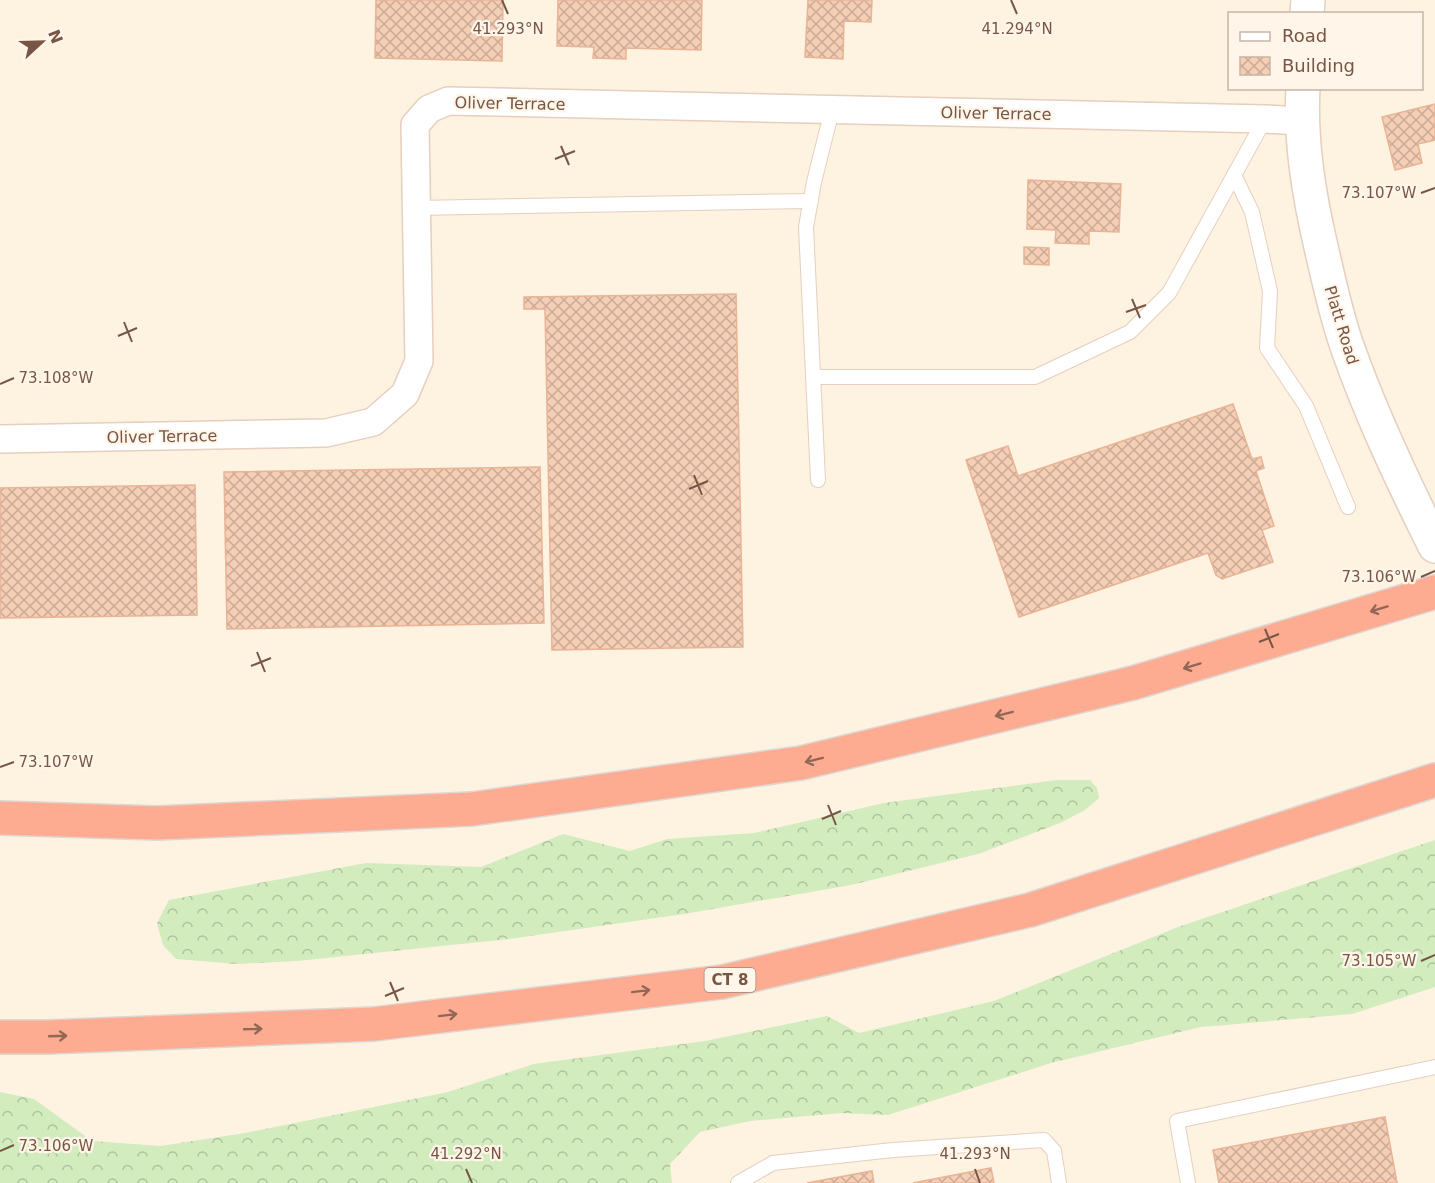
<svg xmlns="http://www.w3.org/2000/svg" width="1435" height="1183" viewBox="0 0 1435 1183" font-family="'DejaVu Sans',sans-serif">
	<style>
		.forest { fill: url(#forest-crowns) }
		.building { fill: url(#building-cross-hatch); stroke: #e9b395; stroke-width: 1.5 }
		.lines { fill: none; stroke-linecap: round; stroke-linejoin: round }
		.service-casing { stroke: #e5cfbf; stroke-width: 16 }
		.minor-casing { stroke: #e5cfbf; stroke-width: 30 }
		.tertiary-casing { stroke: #e5cfbf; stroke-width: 36 }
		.motorway-casing { stroke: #ded6d3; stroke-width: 36 }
		.service { stroke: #fff; stroke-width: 14 }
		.minor { stroke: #fff; stroke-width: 27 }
		.tertiary { stroke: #fff; stroke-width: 33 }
		.motorway { stroke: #fdac92; stroke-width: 33 }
		.oneway { stroke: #926755 }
		.ticks { fill: none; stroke: #775646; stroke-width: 2 }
		.labels { text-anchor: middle; stroke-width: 4.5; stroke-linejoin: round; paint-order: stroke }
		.shield { fill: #fff5e8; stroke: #a08677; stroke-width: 1.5 }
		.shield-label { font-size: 15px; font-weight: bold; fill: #775646 }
		.street-label { font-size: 16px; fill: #775646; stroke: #fff5e8 }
		.ticks-label { font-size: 15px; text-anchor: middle; fill: #775646; stroke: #fff5e8; stroke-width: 4.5; stroke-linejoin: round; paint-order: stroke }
	</style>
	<defs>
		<pattern id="forest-crowns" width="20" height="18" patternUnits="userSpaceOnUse" patternTransform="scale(1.5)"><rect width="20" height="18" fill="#d2ecbe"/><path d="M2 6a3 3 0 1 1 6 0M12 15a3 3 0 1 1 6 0" fill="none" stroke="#afc29c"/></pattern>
		<pattern id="building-cross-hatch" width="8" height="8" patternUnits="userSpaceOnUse" patternTransform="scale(1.5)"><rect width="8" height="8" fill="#f5ceb6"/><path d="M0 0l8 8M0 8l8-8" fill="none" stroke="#cbaa96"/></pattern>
	</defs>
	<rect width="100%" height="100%" fill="#fef2e0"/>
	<g class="forest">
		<polygon points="1057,780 1090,780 1097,788 1099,798 1085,810 1060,823 978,854 851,885 684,914 509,939 297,961 237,964 176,959 163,945 157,923 169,900 366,863 481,867 563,834 630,851 667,839 754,833 884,803"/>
		<polygon points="1435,840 1435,987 1352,1014 1201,1027 1051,1063 888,1115 842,1113 750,1121 700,1132 670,1164 672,1183 0,1183 0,1092 34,1099 92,1141 160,1146 245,1133 448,1092 534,1064 705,1041 827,1016 859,1033 994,1001 1178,927"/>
	</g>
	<g class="building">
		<polygon points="376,0 503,0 502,61 375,58"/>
		<polygon points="558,0 702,0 701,50 626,48 626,59 593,58 594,47 557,46"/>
		<polygon points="808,0 872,0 871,22 844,21 843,59 805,57"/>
		<polygon points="1435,104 1435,140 1418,144 1422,163 1395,170 1382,117"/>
		<polygon points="1028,180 1121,184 1119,232 1089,231 1089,244 1055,243 1056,230 1027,229"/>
		<polygon points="1024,247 1049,248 1049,265 1024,264"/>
		<polygon points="736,294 743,647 552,650 545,309 524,309 524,297"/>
		<polygon points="1233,404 1252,459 1261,457 1264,468 1256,471 1274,526 1262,530 1273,562 1222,579 1216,575 1208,553 1019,617 966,460 1008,446 1018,476"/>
		<polygon points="540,467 544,623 227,629 224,472"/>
		<polygon points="195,485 197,615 0,618 0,488"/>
		<polygon points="1385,1117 1397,1183 1219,1183 1213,1150"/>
		<polygon points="991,1168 994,1183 913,1183"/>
		<polygon points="872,1171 874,1183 807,1183"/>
	</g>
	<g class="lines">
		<defs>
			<g id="service">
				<polyline points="1234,175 1252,212 1270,291 1267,348 1306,406 1348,507"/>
				<polyline points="416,208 811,201"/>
				<polyline points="813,377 1035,377 1130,332 1169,293 1265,119"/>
				<polyline points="818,480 806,227 814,182 832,110"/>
				<polyline points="738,1183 773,1163 893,1150 1044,1140 1054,1151 1059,1183"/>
				<polyline points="1188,1183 1177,1121 1435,1067"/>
			</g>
			<polyline id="minor" points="0,439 326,433 373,422 405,394 419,361 415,125 429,109 448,101 1265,119 1301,121"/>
			<g id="tertiary">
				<polyline points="1307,14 1308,0"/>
				<path d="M1303 88C1300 142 1309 195 1321 247 1329 281 1336 316 1348 349 1372 417 1403 482 1435 546"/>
			</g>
			<g id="motorway">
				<polyline points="0,818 158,823 472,809 801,763 1133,683 1435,592"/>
				<polyline points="0,1037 48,1037 374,1024 722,982 1030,910 1435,780"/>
			</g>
		</defs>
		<use href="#service" class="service-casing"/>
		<use href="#minor" class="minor-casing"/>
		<use href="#tertiary" class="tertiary-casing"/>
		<use href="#motorway" class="motorway-casing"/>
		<use href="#service" class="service"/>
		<use href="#minor" class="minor"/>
		<use href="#tertiary" class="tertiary"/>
		<use href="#motorway" class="motorway"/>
	</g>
	<defs><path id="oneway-shaft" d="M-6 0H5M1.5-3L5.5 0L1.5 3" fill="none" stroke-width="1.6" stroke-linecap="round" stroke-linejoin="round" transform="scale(1.5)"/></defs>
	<g class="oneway">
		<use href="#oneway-shaft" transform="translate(1379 609) rotate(163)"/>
		<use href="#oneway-shaft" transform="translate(1192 666) rotate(163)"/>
		<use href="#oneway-shaft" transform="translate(1004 714) rotate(166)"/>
		<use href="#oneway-shaft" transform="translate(814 760) rotate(166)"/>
		<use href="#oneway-shaft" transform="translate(641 991) rotate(-7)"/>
		<use href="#oneway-shaft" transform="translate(448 1015) rotate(-7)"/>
		<use href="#oneway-shaft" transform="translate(253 1029) rotate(-2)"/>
		<use href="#oneway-shaft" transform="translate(58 1036) rotate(-2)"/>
	</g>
	<path class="ticks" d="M502 0 508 14M1011 0 1017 14M561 146 569 165M555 159 575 151M1421 193 1435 188M1132 299 1140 318M1126 312 1146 305M124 322 132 342M118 336 137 328M0 384 14 378M694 475 702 495M689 489 708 481M1421 577 1435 571M1265 629 1273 648M1259 642 1279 634M257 652 265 672M251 666 271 658M0 767 14 762M828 805 836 825M822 819 841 811M1421 961 1435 955M390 982 398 1001M385 996 404 988M0 1151 14 1145M466 1169 472 1183M975 1169 980 1183"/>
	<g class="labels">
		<rect class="shield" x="704.5" y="968" width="51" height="24" rx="4.5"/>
		<g class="shield-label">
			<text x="730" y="985">CT 8</text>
		</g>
		<g class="street-label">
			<text transform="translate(510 103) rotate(1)" y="6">Oliver Terrace</text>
			<text transform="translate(996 113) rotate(1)" y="6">Oliver Terrace</text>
			<text transform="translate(1342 325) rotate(73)" y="6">Platt Road</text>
			<text transform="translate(162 436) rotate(-1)" y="6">Oliver Terrace</text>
		</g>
	</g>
	<g class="ticks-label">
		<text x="508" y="34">41.293°N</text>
		<text x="1017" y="34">41.294°N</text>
		<text x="1379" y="198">73.107°W</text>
		<text x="56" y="383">73.108°W</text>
		<text x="1379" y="582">73.106°W</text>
		<text x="56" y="767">73.107°W</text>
		<text x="1379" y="966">73.105°W</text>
		<text x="56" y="1151">73.106°W</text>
		<text x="466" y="1159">41.292°N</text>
		<text x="975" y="1159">41.293°N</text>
	</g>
	<rect x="1228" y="12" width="195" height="78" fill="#fff5e8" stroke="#c9b5a7" stroke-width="1.5"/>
	<rect x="1240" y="32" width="30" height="9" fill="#ffffff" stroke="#c9b5a7" stroke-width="1.5"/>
	<text x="1282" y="42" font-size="18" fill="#775646">Road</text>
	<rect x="1240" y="57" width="30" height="18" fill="url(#building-cross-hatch)" stroke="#c9b5a7" stroke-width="1.5"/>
	<text x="1282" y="72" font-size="18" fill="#775646">Building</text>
	<g transform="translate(42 42) rotate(68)" stroke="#fff5e8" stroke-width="4.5" paint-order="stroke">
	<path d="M0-4.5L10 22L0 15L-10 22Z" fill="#775646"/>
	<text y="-9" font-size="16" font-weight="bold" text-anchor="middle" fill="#775646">N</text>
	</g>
</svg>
